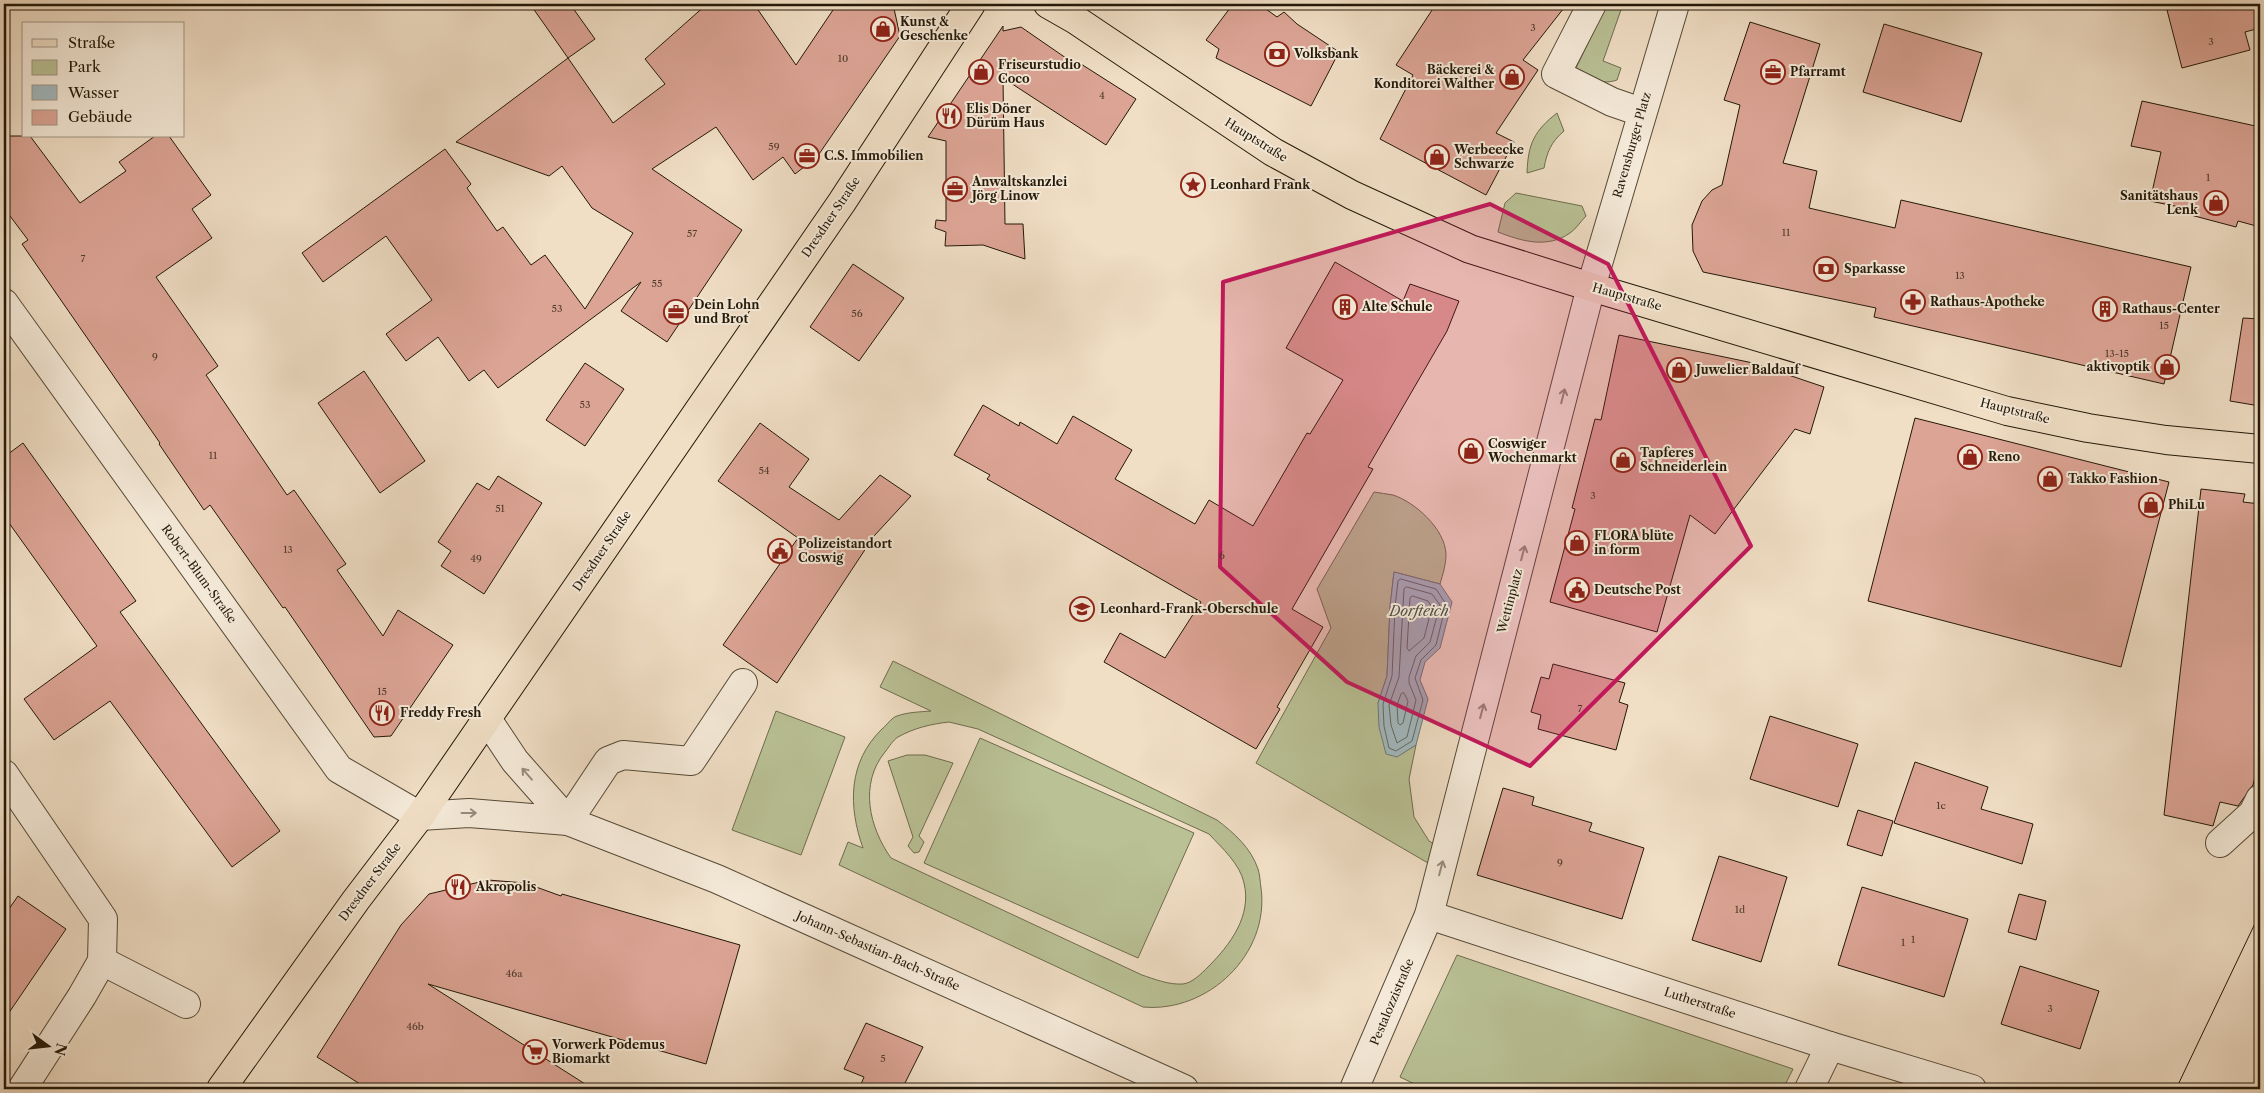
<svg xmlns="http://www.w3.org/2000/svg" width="2264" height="1093" viewBox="0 0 2264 1093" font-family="'Libre Caslon Text',serif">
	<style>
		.green { fill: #b9c195; stroke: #6e6c4e; fill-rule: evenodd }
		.water { fill: #a1b9c0; stroke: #6f7976 }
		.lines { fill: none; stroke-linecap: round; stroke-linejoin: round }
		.shore { stroke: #626864; stroke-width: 1 }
		.building { fill: #dca495; stroke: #231808 }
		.minor-casing { stroke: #564a37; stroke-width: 30 }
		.major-casing { stroke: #231808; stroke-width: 30 }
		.minor { stroke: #f5ead9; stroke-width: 28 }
		.major { stroke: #f0dec5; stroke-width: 28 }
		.tram { stroke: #231808; stroke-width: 1 }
		.oneway { stroke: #968c7b }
		.marked { fill: #c2185b; fill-opacity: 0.2; stroke: #c2185b; stroke-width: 4; stroke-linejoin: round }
		.labels { text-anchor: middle; stroke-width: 4; stroke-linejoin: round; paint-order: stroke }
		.number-label { font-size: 10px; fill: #513b2b }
		.poi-label { font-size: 12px; font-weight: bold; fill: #231808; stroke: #f5ead9; text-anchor: start }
		.street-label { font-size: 12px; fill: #231808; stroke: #f5ead9 }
		.water-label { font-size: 14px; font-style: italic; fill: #4f5048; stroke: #f5ead9 }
	</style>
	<rect width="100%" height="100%" fill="#f0dec5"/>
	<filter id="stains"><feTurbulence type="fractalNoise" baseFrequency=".004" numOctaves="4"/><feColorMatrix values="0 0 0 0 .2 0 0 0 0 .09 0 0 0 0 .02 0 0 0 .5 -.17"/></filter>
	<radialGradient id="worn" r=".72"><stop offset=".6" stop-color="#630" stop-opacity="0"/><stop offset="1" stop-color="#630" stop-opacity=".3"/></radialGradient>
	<g class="green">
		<path d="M1607 4H1623L1603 61 1621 68 1617 80C1604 85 1584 80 1576 68Z"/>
		<path d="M1557 113 1564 131C1551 142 1547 152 1544 168L1527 173C1528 144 1534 131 1557 113Z"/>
		<path d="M1516 193 1582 206 1586 216C1581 221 1576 229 1570 233 1547 249 1521 241 1498 232L1505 203Z"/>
		<path d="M1374 492C1380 493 1387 494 1393 495 1415 502 1445 529 1446 554 1446 564 1443 574 1440 584L1394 572 1390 607 1387 676 1378 703 1397 756 1416 745 1409 779 1414 817 1429 841 1445 851 1440 870 1256 763 1331 628 1317 589Z"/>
		<path d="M893 661 1217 820C1234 833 1251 848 1258 869 1260 875 1260 882 1261 888 1270 954 1208 1013 1143 1007L839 865 848 842 863 848C848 806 848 762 882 729 887 725 891 718 897 716 908 712 920 712 931 711L880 687ZM949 722 978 729 1209 834C1222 848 1240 864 1244 883 1252 916 1230 945 1208 967 1201 974 1192 983 1183 984 1169 985 1154 979 1142 975L891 858C869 827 859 784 885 752 889 747 893 740 898 737 914 728 931 724 949 722Z"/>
		<polygon points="776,711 845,737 801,855 732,830"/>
		<polygon points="980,738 1194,833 1138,958 924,863"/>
		<polygon points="907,755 925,755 953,763 919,836 924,842 919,852 914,853 908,846 913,837 888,761"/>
		<polygon points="1457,955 1793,1069 1783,1089 1425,1089 1400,1077"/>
	</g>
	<polygon class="water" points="1394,572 1440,584 1452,602 1440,648 1425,662 1420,680 1428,699 1416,745 1397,757 1386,754 1379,727 1378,703 1387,676 1390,607"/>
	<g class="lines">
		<g class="shore">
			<polygon points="1401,579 1436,589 1446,604 1436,645 1421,660 1415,678 1423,700 1412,741 1396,751 1389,748 1384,726 1383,704 1392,676 1395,607 1398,581"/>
			<polygon points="1407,587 1432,594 1440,605 1430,642 1416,656 1409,677 1409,683 1416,700 1407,737 1397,743 1391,725 1389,705 1399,677 1404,589"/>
			<polygon points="1413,596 1428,601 1432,607 1424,638 1409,651 1407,648 1410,598"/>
			<polygon points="1404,693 1408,701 1403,723 1400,725 1398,723 1397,705 1401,694"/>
		</g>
	</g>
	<g class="building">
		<polygon points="530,4 570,4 595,39 568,58"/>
		<polygon points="707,4 754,4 796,65 837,4 893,4 900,36 817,157 795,174 783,157 753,180 716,127 652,169 742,230 667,342 621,311 641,282 498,388 484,370 469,381 438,337 406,361 386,334 432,300 386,236 323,282 302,253 445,149 471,184 467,188 497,231 503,227 531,265 545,255 585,309 633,233 592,208 562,166 549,176 456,142 568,58 613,123 665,84 645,59"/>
		<polygon points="1233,4 1259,4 1277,17 1284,12 1297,24 1339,52 1311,106 1216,58 1219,49 1206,40"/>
		<polygon points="1436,4 1567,4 1523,60 1538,70 1496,133 1514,142 1486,195 1380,139 1413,75 1396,65"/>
		<polygon points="2190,4 2260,4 2260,28 2245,32 2250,50 2182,68 2167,10"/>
		<polygon points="1750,22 1820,44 1783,163 1817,171 1809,208 1895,228 1901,200 2191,267 2164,384 1874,317 1876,308 1703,272 1693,251 1692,225 1702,201 1712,190 1722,185 1740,105 1724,100"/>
		<polygon points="1884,24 1982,53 1961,122 1863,92"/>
		<polygon points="1003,26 1003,31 1021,27 1079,67 1081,64 1136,99 1106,145 1003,78 1005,224 1023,224 1025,259 983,245 945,246 946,232 935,228 936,220 946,221 946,141 928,137"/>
		<polygon points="2142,101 2260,127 2260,227 2238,221 2236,227 2187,214 2189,209 2150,201 2161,152 2131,146"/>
		<polygon points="4,136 30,136 80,203 126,171 119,162 155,136 169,136 211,195 192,209 212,238 156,277 218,366 206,375 287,495 294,490 346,564 337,570 383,636 398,610 453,645 391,736 374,737 285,607 283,608 210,505 204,510 159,444 160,443 22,244 28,240 4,208"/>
		<polygon points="1335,262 1403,301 1410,284 1459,301 1447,331 1368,467 1373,469 1292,609 1323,627 1277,707 1280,709 1256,749 1104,662 1120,633 1165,658 1201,602 987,479 990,475 954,455 983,405 1019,426 1020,422 1057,444 1073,416 1132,450 1115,479 1195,524 1209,500 1253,526 1307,433 1310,434 1343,380 1286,348"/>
		<polygon points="853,264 904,298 859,361 810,327"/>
		<polygon points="2243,318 2260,319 2260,406 2230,401"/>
		<polygon points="1619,335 1753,363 1824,387 1810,434 1795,429 1715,534 1690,515 1657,632 1550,602 1575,509 1572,508 1595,419 1601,420"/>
		<polygon points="585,363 624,389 585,446 546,420"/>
		<polygon points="364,371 425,461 380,493 318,403"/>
		<polygon points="1915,418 2169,482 2121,667 1868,601"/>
		<polygon points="760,423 809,459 789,487 839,520 880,475 911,496 874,536 777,683 723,645 798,538 718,481"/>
		<polygon points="23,443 136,601 120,612 280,831 232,867 110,701 54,740 24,699 97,646 4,516 4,457"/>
		<polygon points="498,476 542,503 484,594 441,566 451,551 438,542 477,483 489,490"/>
		<polygon points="2201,489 2245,494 2243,502 2260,504 2260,756 2253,785 2238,806 2220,802 2213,826 2164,815"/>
		<polygon points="1553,664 1625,683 1619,702 1628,705 1616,750 1538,729 1541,715 1531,712 1541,677 1549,679"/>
		<polygon points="1770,716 1858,744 1838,807 1750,779"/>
		<polygon points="1915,762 1988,787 1981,809 2033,824 2022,864 1894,823"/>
		<polygon points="1503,788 1534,797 1532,805 1592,823 1589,831 1644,848 1622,919 1477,875"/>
		<polygon points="1858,810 1893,821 1882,856 1847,845"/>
		<polygon points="1719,856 1787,877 1761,962 1692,940"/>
		<polygon points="488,880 525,883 561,896 562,894 740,945 706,1064 428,984 593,1089 368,1089 317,1057 401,925 429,894"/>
		<polygon points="1862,887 1968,919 1944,997 1838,965"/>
		<polygon points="2019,894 2046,901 2036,940 2008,932"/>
		<polygon points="18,896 66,929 4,1020 4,916"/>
		<polygon points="2020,966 2099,991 2080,1049 2001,1024"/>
		<polygon points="866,1023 923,1047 902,1089 859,1089 864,1077 844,1069"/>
	</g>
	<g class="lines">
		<defs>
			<g id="minor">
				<polyline points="1592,4 1556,74 1612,102 1641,112"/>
				<polyline points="4,303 339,769 420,816 469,813 568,821 515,761 487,719"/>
				<polyline points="743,683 691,761 623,755 608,761 568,821 717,879 1184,1089"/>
				<polyline points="4,774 103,919 102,961 82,996 22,1089"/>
				<polyline points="2220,843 2253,813 2260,799"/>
				<polyline points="1429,915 1830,1046 1972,1089"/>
				<polyline points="102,961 186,1004"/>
				<polyline points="1354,1089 1429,915 1591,287 1675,4"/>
				<polyline points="1809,1089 1830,1046"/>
			</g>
			<g id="major">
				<polyline points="1048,4 1076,20 1273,152 1352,195 1470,249 1591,287 2007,411 2088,428 2166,440 2260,449"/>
				<polyline points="221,1089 356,900 420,816 842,202 971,4"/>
			</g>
		</defs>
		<use href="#minor" class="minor-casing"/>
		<use href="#major" class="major-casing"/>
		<use href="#minor" class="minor"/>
		<use href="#major" class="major"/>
		<polyline class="tram" points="2176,1089 2260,913"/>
	</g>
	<defs><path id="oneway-shaft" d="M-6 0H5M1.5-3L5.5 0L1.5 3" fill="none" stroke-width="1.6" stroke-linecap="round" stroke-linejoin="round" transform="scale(1.25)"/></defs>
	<g class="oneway">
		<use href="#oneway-shaft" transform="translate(1563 396) rotate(-76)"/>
		<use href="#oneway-shaft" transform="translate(1523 553) rotate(-75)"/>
		<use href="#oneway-shaft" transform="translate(1482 711) rotate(-75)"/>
		<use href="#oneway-shaft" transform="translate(527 774) rotate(-131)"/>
		<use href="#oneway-shaft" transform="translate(469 813)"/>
		<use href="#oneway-shaft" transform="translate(1441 868) rotate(-75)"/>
	</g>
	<path class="marked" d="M1490 204 1608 264 1751 546 1530 766 1347 682 1220 567 1223 282Z"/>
	<defs>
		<symbol id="shop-ring" viewBox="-11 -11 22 22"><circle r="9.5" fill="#f5ead9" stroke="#8f2418" stroke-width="1.5"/><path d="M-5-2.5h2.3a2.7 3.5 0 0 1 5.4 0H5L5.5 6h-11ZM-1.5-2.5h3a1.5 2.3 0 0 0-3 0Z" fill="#8f2418"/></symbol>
		<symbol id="bank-ring" viewBox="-11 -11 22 22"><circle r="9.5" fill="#f5ead9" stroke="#8f2418" stroke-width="1.5"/><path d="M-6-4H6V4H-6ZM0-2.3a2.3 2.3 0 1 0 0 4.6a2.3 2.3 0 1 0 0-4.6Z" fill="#8f2418"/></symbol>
		<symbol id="office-ring" viewBox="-11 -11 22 22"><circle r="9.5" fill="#f5ead9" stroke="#8f2418" stroke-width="1.5"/><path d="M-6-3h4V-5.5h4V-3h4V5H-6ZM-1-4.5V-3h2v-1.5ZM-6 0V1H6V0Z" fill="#8f2418"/></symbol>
		<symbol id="restaurant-ring" viewBox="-11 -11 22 22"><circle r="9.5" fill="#f5ead9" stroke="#8f2418" stroke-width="1.5"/><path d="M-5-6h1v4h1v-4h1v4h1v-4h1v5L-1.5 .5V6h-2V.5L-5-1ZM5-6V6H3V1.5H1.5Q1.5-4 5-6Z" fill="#8f2418"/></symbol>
		<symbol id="sight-ring" viewBox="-11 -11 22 22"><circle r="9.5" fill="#f5ead9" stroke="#8f2418" stroke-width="1.5"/><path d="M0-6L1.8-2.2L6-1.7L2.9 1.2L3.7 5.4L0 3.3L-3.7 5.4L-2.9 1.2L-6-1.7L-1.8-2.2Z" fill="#8f2418"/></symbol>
		<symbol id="pharmacy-ring" viewBox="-11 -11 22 22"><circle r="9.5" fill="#f5ead9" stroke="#8f2418" stroke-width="1.5"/><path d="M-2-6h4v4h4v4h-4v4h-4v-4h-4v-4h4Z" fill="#8f2418"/></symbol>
		<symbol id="building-ring" viewBox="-11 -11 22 22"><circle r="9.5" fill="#f5ead9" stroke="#8f2418" stroke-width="1.5"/><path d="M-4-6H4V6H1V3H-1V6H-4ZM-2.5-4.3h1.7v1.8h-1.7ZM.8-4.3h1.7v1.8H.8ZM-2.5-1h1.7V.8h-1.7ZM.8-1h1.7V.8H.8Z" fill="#8f2418"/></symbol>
		<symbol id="civic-ring" viewBox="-11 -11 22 22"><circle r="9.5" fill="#f5ead9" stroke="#8f2418" stroke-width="1.5"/><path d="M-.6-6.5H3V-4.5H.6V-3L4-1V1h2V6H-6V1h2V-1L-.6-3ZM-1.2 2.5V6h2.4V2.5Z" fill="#8f2418"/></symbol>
		<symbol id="school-ring" viewBox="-11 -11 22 22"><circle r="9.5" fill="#f5ead9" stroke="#8f2418" stroke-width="1.5"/><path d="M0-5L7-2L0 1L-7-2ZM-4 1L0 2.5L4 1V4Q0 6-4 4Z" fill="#8f2418"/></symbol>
		<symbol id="supermarket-ring" viewBox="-11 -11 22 22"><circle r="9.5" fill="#f5ead9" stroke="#8f2418" stroke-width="1.5"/><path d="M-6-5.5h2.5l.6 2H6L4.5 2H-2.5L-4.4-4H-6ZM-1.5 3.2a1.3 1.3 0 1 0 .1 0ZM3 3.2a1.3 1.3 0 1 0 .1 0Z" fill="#8f2418"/></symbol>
	</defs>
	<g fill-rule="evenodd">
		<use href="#shop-ring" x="869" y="15" width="28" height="28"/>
		<use href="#bank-ring" x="1263" y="40" width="28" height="28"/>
		<use href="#shop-ring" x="967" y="58" width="28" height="28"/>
		<use href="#office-ring" x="1759" y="58" width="28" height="28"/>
		<use href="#shop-ring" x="1498" y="63" width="28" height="28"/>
		<use href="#restaurant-ring" x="935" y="102" width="28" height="28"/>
		<use href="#office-ring" x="793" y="142" width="28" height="28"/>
		<use href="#shop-ring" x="1423" y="143" width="28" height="28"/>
		<use href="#sight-ring" x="1179" y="171" width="28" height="28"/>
		<use href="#office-ring" x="941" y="175" width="28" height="28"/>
		<use href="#shop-ring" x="2202" y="189" width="28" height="28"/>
		<use href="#bank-ring" x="1812" y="255" width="28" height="28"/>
		<use href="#pharmacy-ring" x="1899" y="288" width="28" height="28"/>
		<use href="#building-ring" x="1331" y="293" width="28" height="28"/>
		<use href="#building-ring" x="2091" y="295" width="28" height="28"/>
		<use href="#office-ring" x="662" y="298" width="28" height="28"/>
		<use href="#shop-ring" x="2153" y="353" width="28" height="28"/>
		<use href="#shop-ring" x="1665" y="356" width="28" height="28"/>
		<use href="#shop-ring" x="1457" y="437" width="28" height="28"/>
		<use href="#shop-ring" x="1956" y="443" width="28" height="28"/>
		<use href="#shop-ring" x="1609" y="446" width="28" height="28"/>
		<use href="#shop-ring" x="2036" y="465" width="28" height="28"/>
		<use href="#shop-ring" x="2137" y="491" width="28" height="28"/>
		<use href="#shop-ring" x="1563" y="529" width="28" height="28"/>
		<use href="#civic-ring" x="766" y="537" width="28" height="28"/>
		<use href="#civic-ring" x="1563" y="576" width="28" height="28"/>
		<use href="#school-ring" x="1068" y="595" width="28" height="28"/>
		<use href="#restaurant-ring" x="368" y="699" width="28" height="28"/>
		<use href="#restaurant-ring" x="444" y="873" width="28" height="28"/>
		<use href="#supermarket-ring" x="521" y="1038" width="28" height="28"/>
	</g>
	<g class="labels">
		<g class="number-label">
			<text x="1533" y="31">3</text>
			<text x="2211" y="45">3</text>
			<text x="843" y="62">10</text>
			<text x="1102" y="99">4</text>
			<text x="774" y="150">59</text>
			<text x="2208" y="181">1</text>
			<text x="1786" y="236">11</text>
			<text x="692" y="237">57</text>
			<text x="83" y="262">7</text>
			<text x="1960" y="279">13</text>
			<text x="657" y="287">55</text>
			<text x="557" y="312">53</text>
			<text x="857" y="317">56</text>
			<text x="2164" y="329">15</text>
			<text x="2117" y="357">13-15</text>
			<text x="155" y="360">9</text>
			<text x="585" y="408">53</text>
			<text x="213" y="459">11</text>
			<text x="764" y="474">54</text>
			<text x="1593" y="499">3</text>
			<text x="500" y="512">51</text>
			<text x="288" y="553">13</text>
			<text x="1222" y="559">6</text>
			<text x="476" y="562">49</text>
			<text x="382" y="695">15</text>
			<text x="1580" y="712">7</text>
			<text x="1941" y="809">1c</text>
			<text x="1560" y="866">9</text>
			<text x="1740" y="913">1d</text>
			<text x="1913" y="943">1</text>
			<text x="1903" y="946">1</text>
			<text x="514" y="977">46a</text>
			<text x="2050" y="1012">3</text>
			<text x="415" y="1030">46b</text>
			<text x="883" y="1062">5</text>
		</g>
		<g class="poi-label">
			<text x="900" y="26">Kunst &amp;<tspan x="900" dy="14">Geschenke</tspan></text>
			<text x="1294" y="58">Volksbank</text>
			<text x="998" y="69">Friseurstudio<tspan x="998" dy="14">Coco</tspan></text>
			<text x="1494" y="74" text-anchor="end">Bäckerei &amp;<tspan x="1494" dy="14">Konditorei Walther</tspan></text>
			<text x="1790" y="76">Pfarramt</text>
			<text x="966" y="113">Elis Döner<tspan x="966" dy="14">Dürüm Haus</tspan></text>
			<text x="1454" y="154">Werbeecke<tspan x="1454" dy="14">Schwarze</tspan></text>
			<text x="824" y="160">C.S. Immobilien</text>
			<text x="972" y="186">Anwaltskanzlei<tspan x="972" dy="14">Jörg Linow</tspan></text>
			<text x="1210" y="189">Leonhard Frank</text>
			<text x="2198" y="200" text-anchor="end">Sanitätshaus<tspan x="2198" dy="14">Lenk</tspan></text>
			<text x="1844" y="273">Sparkasse</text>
			<text x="1930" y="306">Rathaus-Apotheke</text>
			<text x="694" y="309">Dein Lohn<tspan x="694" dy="14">und Brot</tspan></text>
			<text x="1362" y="311">Alte Schule</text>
			<text x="2122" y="313">Rathaus-Center</text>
			<text x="2150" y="371" text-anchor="end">aktivoptik</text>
			<text x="1696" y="374">Juwelier Baldauf</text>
			<text x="1488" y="448">Coswiger<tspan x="1488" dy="14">Wochenmarkt</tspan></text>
			<text x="1640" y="457">Tapferes<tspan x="1640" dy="14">Schneiderlein</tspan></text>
			<text x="1988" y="461">Reno</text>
			<text x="2068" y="483">Takko Fashion</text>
			<text x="2168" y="509">PhiLu</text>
			<text x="1594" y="540">FLORA blüte<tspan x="1594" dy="14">in form</tspan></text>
			<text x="798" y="548">Polizeistandort<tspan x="798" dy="14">Coswig</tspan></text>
			<text x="1594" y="594">Deutsche Post</text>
			<text x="1100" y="613">Leonhard-Frank-Oberschule</text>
			<text x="400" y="717">Freddy Fresh</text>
			<text x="476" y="891">Akropolis</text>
			<text x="552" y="1049">Vorwerk Podemus<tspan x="552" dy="14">Biomarkt</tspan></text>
		</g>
		<g class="street-label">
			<text transform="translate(1256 140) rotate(32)" y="4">Hauptstraße</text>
			<text transform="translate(1632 145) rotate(-74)" y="4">Ravensburger Platz</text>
			<text transform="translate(831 217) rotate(-56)" y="4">Dresdner Straße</text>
			<text transform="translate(1627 297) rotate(16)" y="4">Hauptstraße</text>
			<text transform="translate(2015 411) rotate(14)" y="4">Hauptstraße</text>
			<text transform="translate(602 551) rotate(-56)" y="4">Dresdner Straße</text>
			<text transform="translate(199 574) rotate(54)" y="4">Robert-Blum-Straße</text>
			<text transform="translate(1510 601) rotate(-75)" y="4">Wettinplatz</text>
			<text transform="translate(370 882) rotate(-53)" y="4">Dresdner Straße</text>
			<text transform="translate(878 951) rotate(24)" y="4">Johann-Sebastian-Bach-Straße</text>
			<text transform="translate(1392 1002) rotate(-67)" y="4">Pestalozzistraße</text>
			<text transform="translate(1700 1003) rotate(18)" y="4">Lutherstraße</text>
		</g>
		<g class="water-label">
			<text x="1419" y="616">Dorfteich</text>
		</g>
	</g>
	<rect width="2264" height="1093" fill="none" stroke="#f0dec5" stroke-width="20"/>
	<rect x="5" y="5" width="2254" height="1083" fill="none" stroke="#231808" stroke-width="2.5"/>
	<rect x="10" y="10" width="2244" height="1073" fill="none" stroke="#231808"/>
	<rect x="22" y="22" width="162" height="115" fill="#f5ead9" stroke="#a19685"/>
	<rect x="32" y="39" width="25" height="8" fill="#f0dec5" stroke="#a19685"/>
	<text x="68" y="48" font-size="15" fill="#231808">Straße</text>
	<rect x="32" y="60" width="25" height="15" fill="#b9c195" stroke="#a19685"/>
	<text x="68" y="72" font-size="15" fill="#231808">Park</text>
	<rect x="32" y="85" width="25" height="15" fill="#a1b9c0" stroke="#a19685"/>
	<text x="68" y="98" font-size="15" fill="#231808">Wasser</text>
	<rect x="32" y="110" width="25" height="15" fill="#dca495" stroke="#a19685"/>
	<text x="68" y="122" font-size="15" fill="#231808">Gebäude</text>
	<g transform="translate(48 1046) rotate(105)" stroke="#f5ead9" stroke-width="4" paint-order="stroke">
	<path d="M0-4L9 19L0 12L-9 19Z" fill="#231808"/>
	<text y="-8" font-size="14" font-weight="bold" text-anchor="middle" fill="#231808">N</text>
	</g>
	<rect width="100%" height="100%" filter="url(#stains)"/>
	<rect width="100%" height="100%" fill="url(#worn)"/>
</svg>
